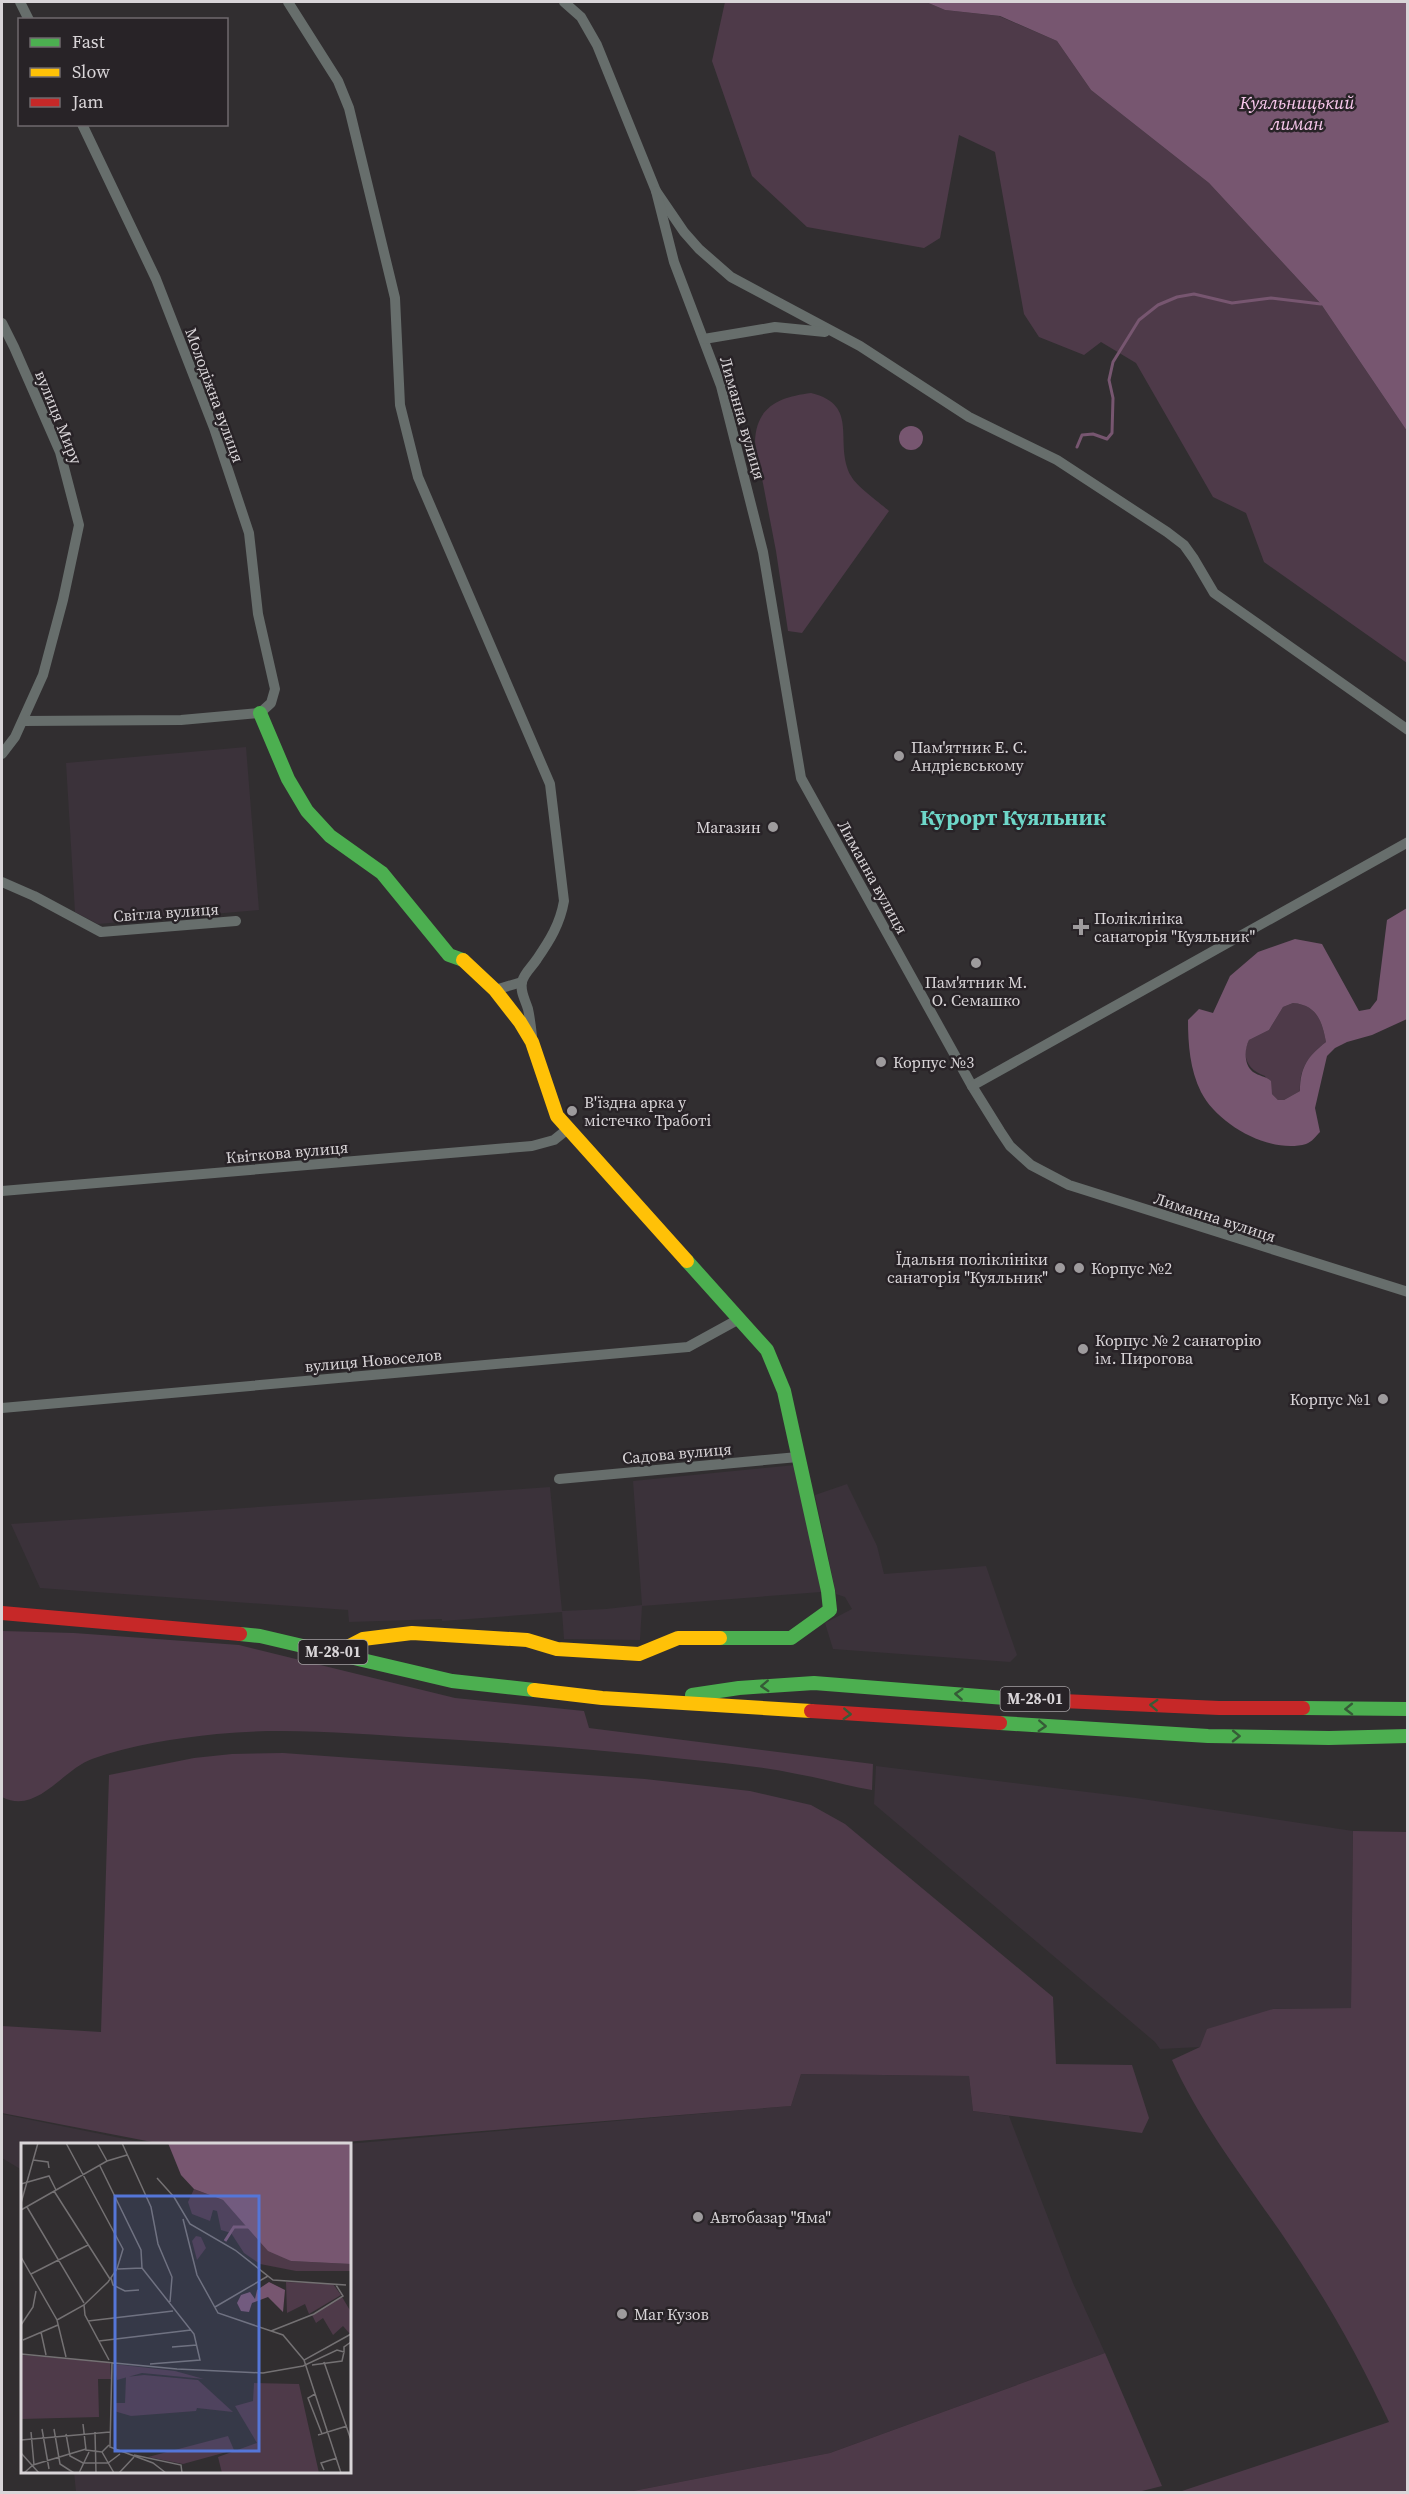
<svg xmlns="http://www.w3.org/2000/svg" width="1409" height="2494" viewBox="0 0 1409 2494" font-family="'Source Serif 4',serif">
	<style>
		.built { fill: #3b323a }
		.green { fill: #4e3a49 }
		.water { fill: #775670; fill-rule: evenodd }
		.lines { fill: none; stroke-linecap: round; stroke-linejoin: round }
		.stream { stroke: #775670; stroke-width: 3 }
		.street { stroke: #676e6c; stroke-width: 10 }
		.fast { stroke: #4caf50; stroke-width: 14 }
		.slow { stroke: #ffc107; stroke-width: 14 }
		.jam { stroke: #c62828; stroke-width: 14 }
		.oneway { stroke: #365b37 }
		.poi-dot { fill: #9e9b9d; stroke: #282327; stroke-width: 2 }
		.labels { text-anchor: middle; stroke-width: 5; stroke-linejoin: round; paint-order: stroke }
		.shield { fill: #282327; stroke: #a4a0a3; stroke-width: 1.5 }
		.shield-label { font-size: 15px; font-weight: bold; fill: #d9d5d8 }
		.street-label { font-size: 16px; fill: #d9d5d8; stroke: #282327 }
		.poi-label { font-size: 16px; fill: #d9d5d8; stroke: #282327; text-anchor: start }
		.water-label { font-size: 18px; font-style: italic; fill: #fac9ee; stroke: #282327 }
		.district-label { font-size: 22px; font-weight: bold; fill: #6ed7c9; stroke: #282327 }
		.inset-river { fill: none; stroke: #775670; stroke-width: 3 }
		.inset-road { fill: none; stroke: #747173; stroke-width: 1.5 }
		.view { fill: #5576d8; fill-opacity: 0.15; stroke: #5576d8; stroke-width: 3 }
		.inset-edge { fill: none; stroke: #d9d5d8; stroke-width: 3 }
	</style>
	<rect width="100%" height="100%" fill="#312e30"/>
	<g class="built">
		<polygon points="246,747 259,910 98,924 75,912 66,763"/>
		<polygon points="795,1465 821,1592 642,1606 640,1640 564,1639 562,1612 442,1621 442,1619 349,1622 348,1610 40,1588 11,1524 550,1487 562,1611 606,1609 642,1605 633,1481"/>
		<polygon points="847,1484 877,1546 884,1574 986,1566 1017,1655 1010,1662 833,1649 825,1623 852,1609 845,1597 836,1594 815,1495"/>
		<polygon points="876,1766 1136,1798 1353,1831 1351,2008 1273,2009 1200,2047 1160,2049 1155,2042 874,1804"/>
		<polygon points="801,2074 969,2076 973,2111 1009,2116 1073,2283 1105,2353 830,2453 628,2492 76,2492 74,2472 350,2472 350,2144 347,2144 791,2106"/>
		<polygon points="2,2114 150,2144 22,2144 22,2170 2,2158"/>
	</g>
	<g class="green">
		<polygon points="725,2 926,2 945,10 999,16 1057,41 1091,90 1209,183 1321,304 1407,431 1407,663 1264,562 1246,513 1213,497 1136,363 1101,342 1084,355 1039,337 1024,314 995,152 959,135 940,238 924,248 807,227 752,176 712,61"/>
		<path d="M811 393C861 405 833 443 851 476 857 487 879 502 889 511L802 633 788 631 776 551 755 442C756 406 780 397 811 393Z"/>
		<path d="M1293 1003C1317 1005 1322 1021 1326 1042 1309 1055 1299 1068 1300 1091L1284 1100H1278L1272 1094 1265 1076C1249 1071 1240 1057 1249 1040L1269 1030 1283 1007Z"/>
		<path d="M2 1631 74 1633 239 1645 455 1698 584 1711 589 1728 873 1764 872 1790C847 1786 822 1778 797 1774 760 1766 722 1763 684 1759 598 1749 512 1743 426 1738 357 1734 286 1727 217 1734 176 1738 131 1745 92 1759 62 1770 37 1815 2 1797Z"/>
		<polygon points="283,1753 645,1779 750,1791 811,1805 845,1824 1053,1997 1056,2064 1132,2065 1149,2118 1142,2133 973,2111 969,2076 801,2074 791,2106 320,2144 153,2144 152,2142 2,2113 2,2026 101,2032 109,1775 194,1758 232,1754"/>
		<path d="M1353 1831 1407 1832V2492H1179L1389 2422C1366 2373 1340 2323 1310 2277 1265 2204 1207 2138 1172 2060L1200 2047 1207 2029 1273 2009 1351 2008Z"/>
		<polygon points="1105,2353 1162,2486 1138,2492 628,2492 830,2453"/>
	</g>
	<g class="water">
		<polygon points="926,2 1407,2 1407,431 1321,304 1209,183 1091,90 1057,41 1000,16 945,10"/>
		<circle cx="911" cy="438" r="12"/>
		<path d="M1407 908V1019L1372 1035 1347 1042 1335 1048 1327 1056 1315 1108 1320 1132C1316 1136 1312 1142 1306 1144 1270 1154 1218 1125 1201 1092 1190 1070 1188 1044 1188 1020L1199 1009 1213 1013 1230 976 1258 952 1295 939 1322 944 1359 1011 1370 1009 1377 1000 1387 920ZM1293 1003C1317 1005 1322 1021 1326 1042 1308 1056 1300 1067 1300 1091L1284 1100H1278L1272 1094 1271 1081C1265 1076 1259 1076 1253 1072 1244 1065 1244 1050 1249 1040L1269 1030 1283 1007Z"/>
	</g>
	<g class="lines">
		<polyline class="stream" points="1077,447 1082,435 1093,434 1107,439 1112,433 1113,398 1109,380 1113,362 1139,320 1158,305 1177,297 1194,294 1232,303 1271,298 1321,304"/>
		<g class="street">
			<polyline points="20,2 29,20"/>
			<path d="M288 2 338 81 349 108 395 298 400 405 418 477 550 784 564 901C560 924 550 940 537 959 532 967 524 973 522 982 520 992 525 999 528 1009 530 1018 531 1027 532 1036"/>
			<polyline points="564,2 581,17 597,45 656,191 684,232 699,249 731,277 860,346 969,417 1057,460 1167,532 1184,545 1194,559 1214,593 1408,730"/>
			<polyline points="656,191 674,262 721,386 763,552 801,778 972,1086 1000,1131 1010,1146 1031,1165 1069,1185 1408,1292"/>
			<polyline points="2,323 14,347 60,452 79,525 63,600 43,675 15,737 2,754"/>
			<polyline points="704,339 775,327 825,332"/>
			<polyline points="23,721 181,720 260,713 271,703 275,689 258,614 249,533 214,428 156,279 82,124"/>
			<polyline points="2,882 34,896 101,932 236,921"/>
			<polyline points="495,990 522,982"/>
			<polyline points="972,1086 1408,842"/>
			<polyline points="2,1191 532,1146 554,1140 569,1128"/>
			<polyline points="2,1408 688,1347 739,1319"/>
			<polyline points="559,1479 798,1457"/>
		</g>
		<g class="fast">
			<polyline points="260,713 288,779 307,811 330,836 382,873 449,955 463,960"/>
			<polyline points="687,1261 767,1350 784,1391 828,1591 830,1610 791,1638 720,1638"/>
			<polyline points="240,1634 260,1636 452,1681 534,1690"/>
			<polyline points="692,1695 739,1688 814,1683 1018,1699"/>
			<polyline points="1303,1708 1408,1709"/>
			<polyline points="1000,1723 1208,1736 1329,1738 1408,1736"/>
		</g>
		<g class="slow">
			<polyline points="463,960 495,990 520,1022 532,1042 557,1116 687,1261"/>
			<polyline points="336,1653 363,1639 412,1633 527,1640 557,1649 639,1654 678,1638 720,1638"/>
			<polyline points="534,1690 602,1698 811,1711"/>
		</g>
		<g class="jam">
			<polyline points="2,1613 240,1634"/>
			<polyline points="1018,1699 1219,1708 1303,1708"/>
			<polyline points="811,1711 1000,1723"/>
		</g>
	</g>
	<defs><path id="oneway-chevron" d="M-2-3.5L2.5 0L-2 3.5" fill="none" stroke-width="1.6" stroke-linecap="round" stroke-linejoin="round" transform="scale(1.5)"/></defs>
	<g class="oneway">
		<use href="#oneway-chevron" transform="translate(765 1686) rotate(177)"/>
		<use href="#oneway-chevron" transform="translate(959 1694) rotate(-176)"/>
		<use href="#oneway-chevron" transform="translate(1154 1705) rotate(-177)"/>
		<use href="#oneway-chevron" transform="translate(1349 1709) rotate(179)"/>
		<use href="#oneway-chevron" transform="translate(847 1714) rotate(3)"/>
		<use href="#oneway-chevron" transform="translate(1042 1726) rotate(3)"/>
		<use href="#oneway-chevron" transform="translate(1236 1736) rotate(1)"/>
	</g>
	<g class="poi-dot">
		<circle cx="899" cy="756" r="6"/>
		<circle cx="773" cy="827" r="6"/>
		<path d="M1078 918h6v6h6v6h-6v6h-6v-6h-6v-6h6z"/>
		<circle cx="976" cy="963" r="6"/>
		<circle cx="881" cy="1062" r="6"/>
		<circle cx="572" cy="1111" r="6"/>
		<circle cx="1060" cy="1268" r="6"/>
		<circle cx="1079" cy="1268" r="6"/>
		<circle cx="1083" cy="1349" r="6"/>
		<circle cx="1383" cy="1399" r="6"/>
		<circle cx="698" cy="2217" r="6"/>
		<circle cx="622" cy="2314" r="6"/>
	</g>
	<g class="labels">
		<g class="shield">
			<rect x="298.5" y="1640" width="69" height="24" rx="4.5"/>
			<rect x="1000.5" y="1687" width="69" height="24" rx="4.5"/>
		</g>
		<g class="shield-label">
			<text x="333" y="1657">М-28-01</text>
			<text x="1035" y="1704">М-28-01</text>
		</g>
		<g class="street-label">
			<text transform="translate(215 395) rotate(70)" y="6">Молодіжна вулиця</text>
			<text transform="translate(59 417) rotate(68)" y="6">вулиця Миру</text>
			<text transform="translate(743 418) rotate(74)" y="6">Лиманна вулиця</text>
			<text transform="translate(873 877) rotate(61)" y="6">Лиманна вулиця</text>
			<text transform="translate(166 912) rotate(-4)" y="6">Світла вулиця</text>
			<text transform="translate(287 1152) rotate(-5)" y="6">Квіткова вулиця</text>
			<text transform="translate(1215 1217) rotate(18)" y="6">Лиманна вулиця</text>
			<text transform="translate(373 1360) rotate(-5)" y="6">вулиця Новоселов</text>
			<text transform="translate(677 1453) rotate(-5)" y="6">Садова вулиця</text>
		</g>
		<g class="poi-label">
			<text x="911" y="753">Пам'ятник Е. С.<tspan x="911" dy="18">Андрієвському</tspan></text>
			<text x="761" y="833" text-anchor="end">Магазин</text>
			<text x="1094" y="924">Поліклініка<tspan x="1094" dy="18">санаторія "Куяльник"</tspan></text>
			<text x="976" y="988" text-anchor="middle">Пам'ятник М.<tspan x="976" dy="18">О. Семашко</tspan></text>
			<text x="893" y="1068">Корпус №3</text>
			<text x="584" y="1108">В'їздна арка у<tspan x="584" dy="18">містечко Тработі</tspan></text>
			<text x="1048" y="1265" text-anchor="end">Їдальня поліклініки<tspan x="1048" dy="18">санаторія "Куяльник"</tspan></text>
			<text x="1091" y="1274">Корпус №2</text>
			<text x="1095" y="1346">Корпус № 2 санаторію<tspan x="1095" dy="18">ім. Пирогова</tspan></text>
			<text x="1371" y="1405" text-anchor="end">Корпус №1</text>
			<text x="710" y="2223">Автобазар "Яма"</text>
			<text x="634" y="2320">Маг Кузов</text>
		</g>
		<g class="water-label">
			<text x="1297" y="109">Куяльницький<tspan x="1297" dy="21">лиман</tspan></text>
		</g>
		<g class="district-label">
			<text x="1013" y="825">Курорт Куяльник</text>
		</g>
	</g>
	<g transform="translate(21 2143)">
		<rect width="330" height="330" fill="#312e30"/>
		<path d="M173 46 202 57 238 96 270 118 330 121V128H275L239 121 223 110 210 90 200 87 196 68 192 67 189 78 171 71 167 59ZM175 93 180 94 185 105 176 117 171 98ZM265 139 312 141 320 152 288 171 284 161 266 170ZM321 154 330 169 329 191 322 183 312 192 302 175 295 180 291 172ZM0 212 89 219 90 236H77L78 274 0 276ZM93 221 154 228 183 236 121 230 96 237ZM123 232 177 237 212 269 176 265 175 268 110 273 93 268V260H104L105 234ZM233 240 278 241 298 330H201L197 314 236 300 214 263 232 258ZM207 293 213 307 162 321 127 314Z" fill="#4e3a49"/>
		<path d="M147 0H330V121L270 118 247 108 202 57 173 46 160 32ZM248 139 264 147 262 169 247 154 231 160 228 169 220 168 216 160 220 152 229 149 234 156 236 147Z" fill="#775670"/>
		<path class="inset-river" d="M204 98 213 84H229"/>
		<path class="inset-road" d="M76 0 86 18M101 0 130 64 137 101 151 134 149 159M12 17 27 19 28 25M79 23 120 107 121 125 97 126M136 35 153 54 169 81 214 107 252 137 325 142M0 41 28 33 35 47M33 48 89 136M0 60 17 0M6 64 63 160M0 67 86 18 106 12M162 76 176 132 197 170 262 192 283 217M0 114 36 177 45 214M121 125 173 191 179 217 129 221M10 131 67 102M90 135 92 142 104 148 118 147M63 162 64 172 88 217M194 164 247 133M36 177 63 162 87 139 96 126 102 106 45 0M67 178 152 168M0 182 12 164 15 148M250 188 293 171 322 153 315 142M20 189 25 212M2 197 37 182M78 198 170 187M151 204 176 202M0 211 156 226 242 230 282 223 316 207 323 209V204L330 199M91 219 89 304 132 320 145 330M303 219 330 297M291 222 321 218 323 209M294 251 287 255 301 291M62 281 65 307 81 309 88 302M21 286 28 326M33 286 39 321 53 330M10 289 13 322M74 289 75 330M45 291 49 313 62 320H87L99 311M297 292 326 283M0 297 89 289M81 309 93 330M0 310 18 330M113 312 160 322 161 330M303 327 300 320 316 315M3 330 12 322 65 306M58 330 68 309M98 330 113 314M320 330 283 217 330 191"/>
		<path class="view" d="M94 53H238V308H94Z"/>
		<rect width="330" height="330" class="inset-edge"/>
	</g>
	<rect width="1409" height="2494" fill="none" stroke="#d9d5d8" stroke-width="6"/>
	<rect x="18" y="18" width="210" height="108" fill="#282327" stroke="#6f6a6e" stroke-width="1.5"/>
	<rect x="30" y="38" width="30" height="9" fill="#4caf50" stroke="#6f6a6e" stroke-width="1.5"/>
	<text x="72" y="48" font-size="18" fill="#d9d5d8">Fast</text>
	<rect x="30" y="68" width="30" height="9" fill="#ffc107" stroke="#6f6a6e" stroke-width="1.5"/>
	<text x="72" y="78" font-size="18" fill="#d9d5d8">Slow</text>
	<rect x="30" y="98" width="30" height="9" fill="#c62828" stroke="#6f6a6e" stroke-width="1.5"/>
	<text x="72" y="108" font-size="18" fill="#d9d5d8">Jam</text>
</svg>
